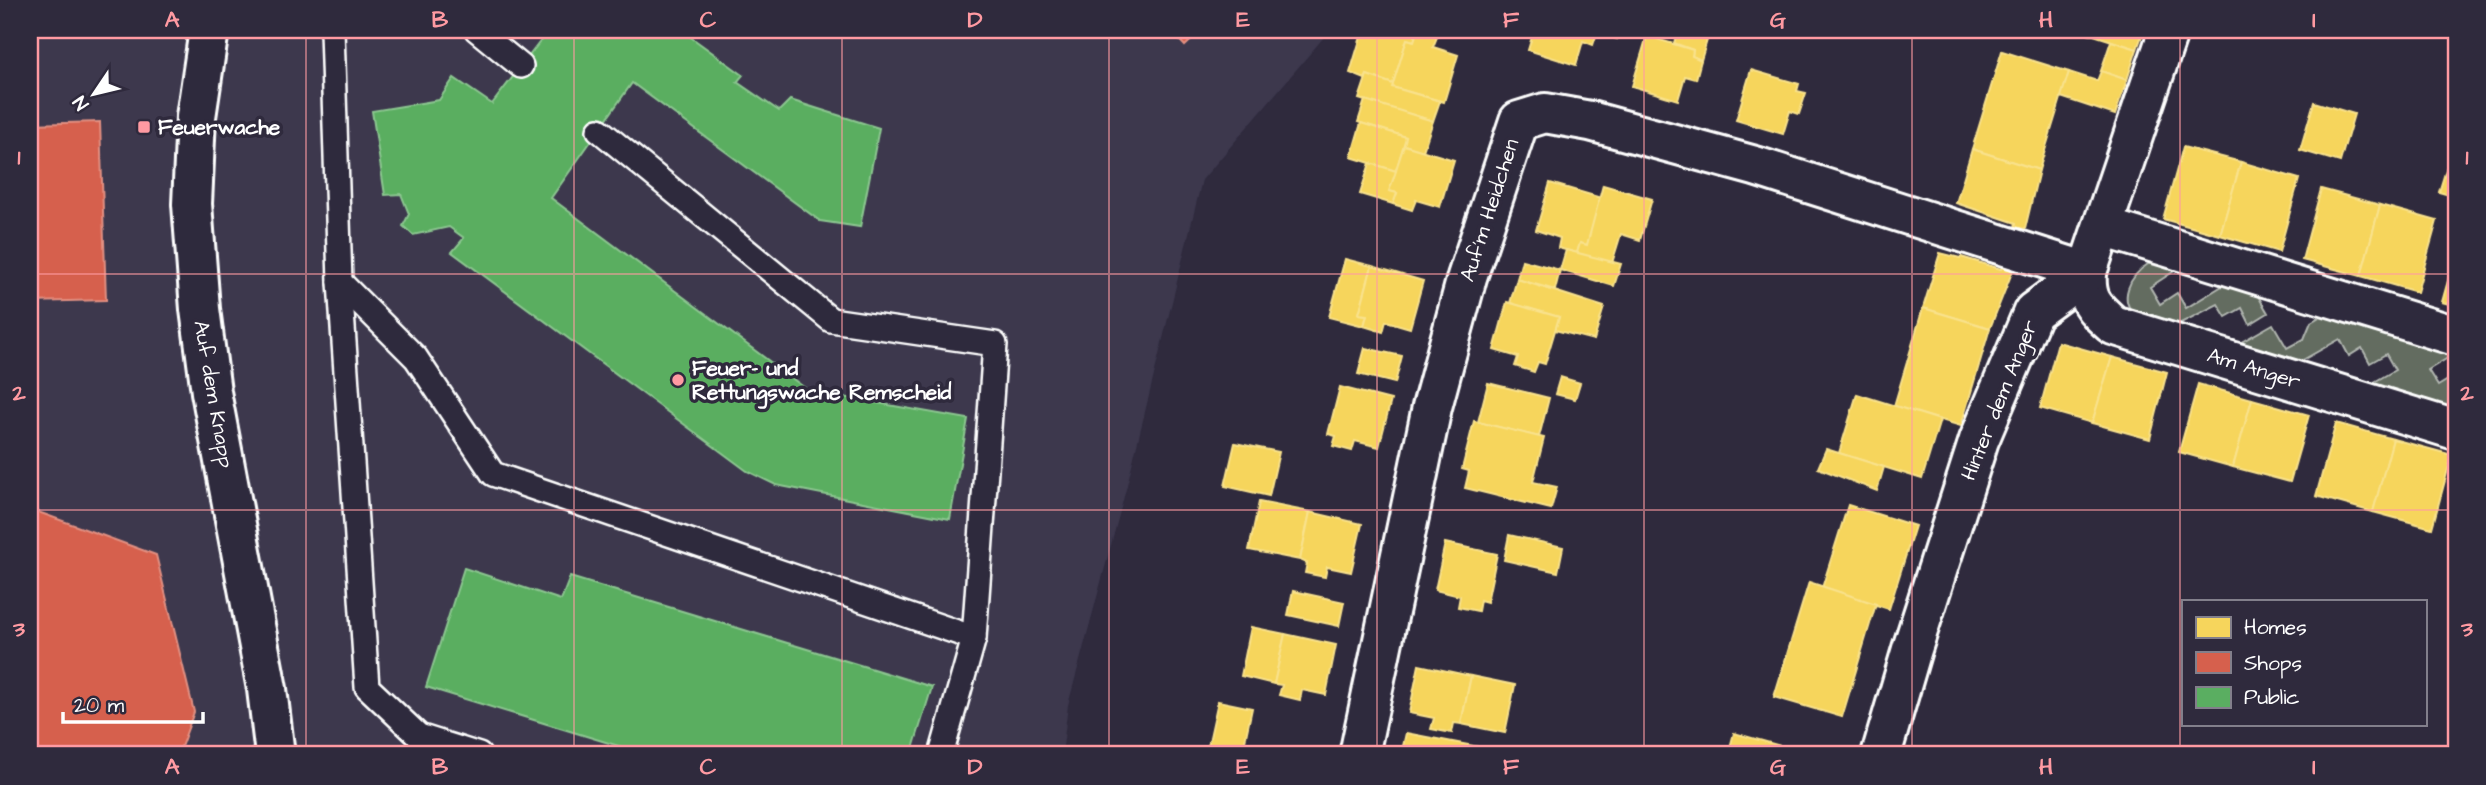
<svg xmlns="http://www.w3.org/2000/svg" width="2486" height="785" viewBox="0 0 2486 785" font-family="'Architects Daughter',sans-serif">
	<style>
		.built { fill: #3c384e }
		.green { fill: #636c60; stroke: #b1b6b0; stroke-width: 2 }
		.homes { fill: #f6d55c; stroke: #f9e28d; stroke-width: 2 }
		.shops { fill: #d6604d; stroke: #e29082; stroke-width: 2 }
		.public { fill: #5aae61; stroke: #8cc690; stroke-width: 2 }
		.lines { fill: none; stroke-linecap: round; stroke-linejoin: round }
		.service-casing { stroke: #fff; stroke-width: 28 }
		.minor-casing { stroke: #fff; stroke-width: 44 }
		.service { stroke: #2f2a3d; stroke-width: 23 }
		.minor { stroke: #2f2a3d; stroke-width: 38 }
		.grid { fill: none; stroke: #ff9aa2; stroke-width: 2; stroke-opacity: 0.55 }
		.poi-dot { fill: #ff9aa2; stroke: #2f2a3d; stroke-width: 2.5 }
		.labels { text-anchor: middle; stroke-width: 7; stroke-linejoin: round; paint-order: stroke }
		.poi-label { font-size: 21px; font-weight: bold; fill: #fff; stroke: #2f2a3d; text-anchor: start }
		.street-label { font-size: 21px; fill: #fff; stroke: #2f2a3d }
		.neatline { fill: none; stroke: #ff9aa2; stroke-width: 2.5 }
		.grid-label { font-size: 23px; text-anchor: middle; font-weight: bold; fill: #ff9aa2 }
	</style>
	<rect width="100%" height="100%" fill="#2f2a3d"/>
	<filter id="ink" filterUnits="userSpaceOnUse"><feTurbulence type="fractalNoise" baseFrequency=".0143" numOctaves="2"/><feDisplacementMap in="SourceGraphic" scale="14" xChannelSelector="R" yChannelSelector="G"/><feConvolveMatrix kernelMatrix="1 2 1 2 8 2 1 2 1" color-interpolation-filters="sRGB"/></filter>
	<g filter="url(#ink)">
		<polygon class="built" points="30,30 1330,30 1202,180 1126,489 1068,705 1062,755 30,755"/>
		<g class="green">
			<path d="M2148 264H2164L2179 268 2150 287 2160 304 2177 293 2186 308 2227 283 2255 291 2268 313 2250 324 2242 308 2226 317 2218 304 2169 329C2160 325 2145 322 2137 316 2116 300 2131 275 2148 264Z"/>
			<polygon points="2326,313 2456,353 2428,370 2438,386 2453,377 2456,383 2456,416 2364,388 2395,370 2386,354 2370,363 2362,348 2349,356 2340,339 2292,366 2231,348 2273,324 2287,348 2304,339 2311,322"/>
		</g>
		<g class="homes">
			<polygon points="1363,30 1417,32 1414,41 1407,39 1393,84 1367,75 1365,79 1350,73"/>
			<polygon points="1534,30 1598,30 1593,45 1583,41 1576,65 1528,50"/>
			<polygon points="1598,30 1620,30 1617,39 1597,33"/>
			<polygon points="1678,30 1710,30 1701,60 1692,56 1693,50 1674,43"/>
			<polygon points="2078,30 2144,30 2137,49"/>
			<polygon points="1417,32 1437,37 1433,47 1458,55 1444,102 1392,87 1407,39 1414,41"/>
			<polygon points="1647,36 1693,50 1692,56 1701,60 1696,79 1685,76 1678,100 1632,86"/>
			<polygon points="2111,41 2137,49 2127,80 2101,71"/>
			<polygon points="2002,51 2069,72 2039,170 1972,149"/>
			<polygon points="1751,70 1799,84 1797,91 1806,93 1799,114 1790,111 1783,134 1736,120"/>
			<polygon points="2101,71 2127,80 2115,115 2061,97 2069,72 2097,81"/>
			<polygon points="1367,75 1393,84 1392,87 1440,101 1433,121 1359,99"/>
			<polygon points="1365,100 1433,121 1423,151 1404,145 1406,137 1358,122"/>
			<polygon points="2314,102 2354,114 2340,162 2300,150"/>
			<polygon points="1361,123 1406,137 1396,171 1351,157"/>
			<polygon points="2454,144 2456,145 2456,197 2439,192"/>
			<polygon points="1404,145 1454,160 1440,207 1416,200 1412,210 1393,204 1397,193 1389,191"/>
			<polygon points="2183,147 2241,162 2220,235 2163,219"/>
			<polygon points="1972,149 2039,170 2025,229 2015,227 2016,223 1956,203"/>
			<polygon points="2241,162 2299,179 2279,252 2220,235"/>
			<polygon points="1370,163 1396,171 1389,191 1397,193 1393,204 1360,194"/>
			<polygon points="1550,183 1601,198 1587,245 1580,243 1577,253 1558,248 1560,238 1536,230"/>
			<polygon points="1603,185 1652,199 1640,240 1621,234 1612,263 1577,253 1580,243 1587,245"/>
			<polygon points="2321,189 2380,205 2361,276 2302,260"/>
			<polygon points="2380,205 2437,221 2417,292 2361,276"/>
			<polygon points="1566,250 1621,264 1614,286 1560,270"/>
			<polygon points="2456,252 2456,306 2442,302"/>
			<polygon points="1940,253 1960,258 1961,257 2001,269 2002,267 2013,270 1990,328 1923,308"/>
			<polygon points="1345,259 1372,266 1359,314 1367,315 1364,326 1329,317"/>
			<polygon points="1522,260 1560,270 1555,290 1517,279"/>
			<polygon points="1372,266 1423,281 1410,328 1386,321 1383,332 1364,326 1367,315 1359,314"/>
			<polygon points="1517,279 1604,307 1594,340 1555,330 1559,317 1510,303"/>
			<polygon points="1507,302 1559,317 1545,364 1538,362 1534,372 1515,366 1518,357 1494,350"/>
			<polygon points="1923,308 1990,328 1961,426 1894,406"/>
			<polygon points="2058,342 2112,357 2092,423 2040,408"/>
			<polygon points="1365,348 1402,356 1395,383 1358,374"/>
			<polygon points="2112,357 2167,372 2150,439 2092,423"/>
			<polygon points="1560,377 1580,383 1575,399 1555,394"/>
			<polygon points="1488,383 1549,398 1539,437 1478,422"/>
			<polygon points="2198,384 2252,399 2233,467 2179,452"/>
			<polygon points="1340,387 1391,400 1379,447 1355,441 1352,451 1333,446 1336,436 1328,434"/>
			<polygon points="1857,394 1940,420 1922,479 1839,453"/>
			<polygon points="2252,399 2309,415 2290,482 2233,467"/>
			<polygon points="1474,421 1544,438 1533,482 1557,487 1551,509 1465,488 1469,471 1462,469"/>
			<polygon points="2336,423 2393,439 2373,512 2316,496"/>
			<polygon points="2393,439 2452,455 2432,528 2373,512"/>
			<polygon points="1235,443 1279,452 1269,496 1225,486"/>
			<polygon points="1826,449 1884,467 1877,491 1818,468"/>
			<polygon points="1259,502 1310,512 1300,560 1249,550"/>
			<polygon points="1848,505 1915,526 1889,609 1822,588"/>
			<polygon points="1310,512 1362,524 1351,572 1327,567 1325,577 1305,573 1307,563 1300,560"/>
			<polygon points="1509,535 1563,547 1558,572 1504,560"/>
			<polygon points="1445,543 1497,554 1487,602 1480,600 1478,611 1458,607 1460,596 1435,590"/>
			<polygon points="1809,582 1876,604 1842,717 1774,697"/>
			<polygon points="1293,591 1344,602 1339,626 1288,615"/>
			<polygon points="1251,627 1285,634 1274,684 1241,676"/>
			<polygon points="1285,634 1336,645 1326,695 1302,690 1300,700 1279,695 1282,685 1274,684"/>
			<polygon points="1419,665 1471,676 1461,724 1454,723 1452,733 1431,729 1434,718 1409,713"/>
			<polygon points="1471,676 1515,685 1505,733 1461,724"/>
			<polygon points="1218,701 1252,708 1242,755 1207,751"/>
			<polygon points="1406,733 1484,748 1482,755 1401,755"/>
			<polygon points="1734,733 1799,751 1798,755 1728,755"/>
			<polygon points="1201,750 1219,752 1218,755 1200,755"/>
		</g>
		<g class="shops">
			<polygon points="1170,30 1202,30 1185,46"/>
			<polygon points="100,122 106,300 30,302 30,124"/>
			<polygon points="30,509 156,555 194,712 178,755 30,755"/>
		</g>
		<g class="public">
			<polygon points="549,30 681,30 743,75 737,82 779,111 790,100 879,128 860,227 820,221 632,83 551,198 809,391 968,419 950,519 776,485 747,471 452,252 464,238 449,227 413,235 403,226 409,214 401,194 385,195 372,111 439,100 454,78 492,104"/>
			<polygon points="464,568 561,600 570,577 932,687 911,755 648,755 426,687"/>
		</g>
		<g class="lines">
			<defs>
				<g id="service">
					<polyline points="332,30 340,282 416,358 493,474 974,638 995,344 831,320 599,130"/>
					<polyline points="477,30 521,66"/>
					<polyline points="340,282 367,687 419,736 479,755"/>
					<polyline points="941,755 974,638"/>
				</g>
				<g id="minor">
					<polyline points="209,30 196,117 192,204 200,309 211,392 267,689 275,755"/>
					<polyline points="2103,227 2456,336"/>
					<path d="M2087 272C2085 300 2093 307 2113 325L2456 430"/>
					<polyline points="1359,755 1432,407 1467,277 1519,121 1545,113 1590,121 1755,166 2087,272"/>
					<polyline points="1881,755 1912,649 1979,440 2033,312 2087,272 2169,30"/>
				</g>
			</defs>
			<use href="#service" class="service-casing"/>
			<use href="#minor" class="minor-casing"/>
			<use href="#service" class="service"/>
			<use href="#minor" class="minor"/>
		</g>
	</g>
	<path class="grid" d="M306 30V755M574 30V755M842 30V755M1109 30V755M1377 30V755M1644 30V755M1912 30V755M2180 30V755M30 274H2456M30 510H2456"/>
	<g class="poi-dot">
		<rect x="137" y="120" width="14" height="14" rx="3.5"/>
		<circle cx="678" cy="380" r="7"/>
	</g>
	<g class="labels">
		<g class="poi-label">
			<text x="158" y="134">Feuerwache</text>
			<text x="692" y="375">Feuer- und<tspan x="692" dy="24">Rettungswache Remscheid</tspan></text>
		</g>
		<g class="street-label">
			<text transform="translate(1489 210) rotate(-72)" y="7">Auf'm Heidchen</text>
			<text transform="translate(2254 368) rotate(17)" y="7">Am Anger</text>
			<text transform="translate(214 394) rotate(80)" y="7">Auf dem Knapp</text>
			<text transform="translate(1999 400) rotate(-68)" y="7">Hinter dem Anger</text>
		</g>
	</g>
	<rect width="2486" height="785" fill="none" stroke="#2f2a3d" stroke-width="77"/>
	<rect x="2182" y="600" width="245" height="126" fill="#2f2a3d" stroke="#827f8b" stroke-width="2"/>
	<rect x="2196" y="617" width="35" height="21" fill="#f6d55c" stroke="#827f8b" stroke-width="2"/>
	<text x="2244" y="634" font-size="21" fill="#ffffff">Homes</text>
	<rect x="2196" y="652" width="35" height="21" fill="#d6604d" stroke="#827f8b" stroke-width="2"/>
	<text x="2244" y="670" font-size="21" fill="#ffffff">Shops</text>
	<rect x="2196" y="687" width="35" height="21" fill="#5aae61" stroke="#827f8b" stroke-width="2"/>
	<text x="2244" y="704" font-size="21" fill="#ffffff">Public</text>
	<g transform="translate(94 94) rotate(235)" stroke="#2f2a3d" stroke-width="5" paint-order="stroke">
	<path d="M0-5L12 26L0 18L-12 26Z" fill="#ffffff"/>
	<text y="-10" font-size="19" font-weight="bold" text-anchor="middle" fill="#ffffff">N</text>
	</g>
	<path d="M63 712v10h140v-10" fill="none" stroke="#ffffff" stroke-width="3.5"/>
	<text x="74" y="712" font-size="21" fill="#ffffff" stroke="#2f2a3d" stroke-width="5" paint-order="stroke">20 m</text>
	<rect x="38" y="38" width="2410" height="708" class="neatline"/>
	<g class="grid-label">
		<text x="172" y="27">A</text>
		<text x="440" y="27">B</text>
		<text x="708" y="27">C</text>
		<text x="975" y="27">D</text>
		<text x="1243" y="27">E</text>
		<text x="1511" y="27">F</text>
		<text x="1778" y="27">G</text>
		<text x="2046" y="27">H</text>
		<text x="2314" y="27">I</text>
		<text x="19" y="164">1</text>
		<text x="2467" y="164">1</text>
		<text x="19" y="400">2</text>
		<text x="2467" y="400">2</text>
		<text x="19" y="636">3</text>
		<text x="2467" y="636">3</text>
		<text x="172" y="774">A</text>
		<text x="440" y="774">B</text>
		<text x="708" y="774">C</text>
		<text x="975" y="774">D</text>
		<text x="1243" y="774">E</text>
		<text x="1511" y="774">F</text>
		<text x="1778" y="774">G</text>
		<text x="2046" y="774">H</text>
		<text x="2314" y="774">I</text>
	</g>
</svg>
